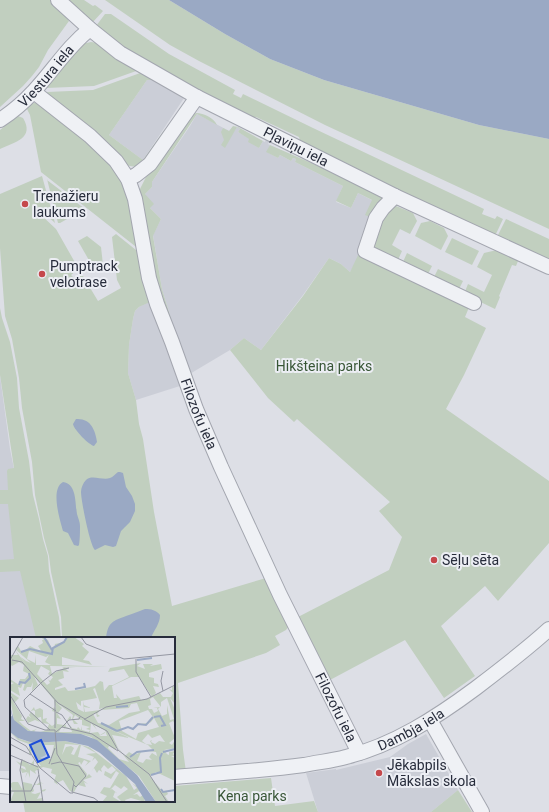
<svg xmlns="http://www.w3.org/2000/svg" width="549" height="812" viewBox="0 0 549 812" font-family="Roboto,sans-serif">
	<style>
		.built { fill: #cbced7 }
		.green { fill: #c1cfbf }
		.water { fill: #9aa9c4 }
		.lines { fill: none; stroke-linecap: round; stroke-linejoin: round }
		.minor-casing { stroke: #a3a6af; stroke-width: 16 }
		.minor { stroke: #eff1f5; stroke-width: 14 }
		.poi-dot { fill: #c5484b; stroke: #eceef4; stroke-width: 1.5 }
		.labels { text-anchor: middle; stroke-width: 4; stroke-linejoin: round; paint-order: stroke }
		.street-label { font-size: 14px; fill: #272c3b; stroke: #eceef4 }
		.poi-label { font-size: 14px; fill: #272c3b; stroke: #eceef4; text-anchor: start }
		.park-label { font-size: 14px; fill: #385636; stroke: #eceef4 }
		.inset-river { fill: none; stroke: #9aa9c4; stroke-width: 2 }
		.inset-road { fill: none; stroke: #9497a2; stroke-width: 1 }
		.view { fill: #1d4ed8; fill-opacity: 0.15; stroke: #1d4ed8; stroke-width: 2 }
		.inset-edge { fill: none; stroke: #272c3b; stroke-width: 2 }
	</style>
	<rect width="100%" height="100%" fill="#dddfe6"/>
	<g class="built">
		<polygon points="147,80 156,80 169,87 184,98 143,160 109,135"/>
		<polygon points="197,114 233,133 237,127 240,129 238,132 250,139 259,148 263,141 265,142 266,139 270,141 268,144 270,145 267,152 278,158 280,155 291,161 293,158 296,159 295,162 343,186 336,202 351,208 358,193 389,209 350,272 341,264 329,258 303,295 261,350 244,338 230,350 188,375 162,289 153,235 161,219 150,208 145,194 152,187 152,182 190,126"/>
		<polygon points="149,302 183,385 136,400 128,373 129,345 133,319 135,311 139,307"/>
		<polygon points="0,376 10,449 48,638 11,638 11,771 0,771"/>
		<polygon points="426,734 458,790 431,812 318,812 306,773 336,769 336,770 390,757 408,744"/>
	</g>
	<g class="green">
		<polygon points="0,0 55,0 62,7 59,10 65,15 69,21 48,50 39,67 32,76 23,86 0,107"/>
		<polygon points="64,0 84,0 93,6 95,5 103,11 92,23"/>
		<polygon points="105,0 169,0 225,34 270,59 324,80 479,125 549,139 549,229 325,125 199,61 170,45"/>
		<polygon points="105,14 111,14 169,54 235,90 233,94 241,98 243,94 313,128 484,209 482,214 495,219 497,216 503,219 495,236 301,144 299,137 256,117 249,119 137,59 96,26"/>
		<polygon points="91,42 97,43 139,70 94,86 46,88 47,86 82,44"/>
		<path d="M143 72 156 80H147L109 135 143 160 165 129C164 138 148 160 140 165 135 168 129 166 124 164L48 95 47 92 93 90Z"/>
		<polygon points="37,102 95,147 126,184 140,250 41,172 30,115 27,109 31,104"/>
		<path d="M196 113C204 113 214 118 217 125L197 114 152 182V187L145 194 154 204 150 208 161 219 153 236 162 289 188 375 158 296 138 193 146 177 191 116Z"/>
		<path d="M18 116 23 118C35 138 15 142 0 149V130Z"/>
		<polygon points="233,126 238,127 263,141 259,148 248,142 249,139 238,132 240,129 237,127 225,148 221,145 224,140 221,132 223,128 229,131"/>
		<polygon points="270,145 325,169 383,198 370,217 365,215 372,200 358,193 351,208 336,201 343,186 295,162 296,159 293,158 291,161 280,155 278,158 266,152"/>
		<polygon points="42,176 55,223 42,211 40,214 56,229 77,266 77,270 71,275 74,278 79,275 83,276 98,301 121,288 117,280 112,237 116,234 141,254 150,302 139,307 135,311 133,319 129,345 128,373 136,400 139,424 143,439 154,512 172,606 266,578 289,626 286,630 275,636 280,645 266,653 178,683 183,750 186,772 174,773 174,638 62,638 61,617 51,572 49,556 44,538 35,495 32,462 22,408 19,378 12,339 5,316 0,248 0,194"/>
		<polygon points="47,179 47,180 85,209 60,223 58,223"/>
		<path d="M396 206 413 213 417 221 410 234 400 229 392 245 402 251 397 262 373 247C377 231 378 212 396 206Z"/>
		<polygon points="506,219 549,239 549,262 497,237"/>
		<polygon points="430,221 444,228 448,236 441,250 415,236 421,223"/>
		<polygon points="87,236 101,247 103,265 94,269 78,241"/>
		<polygon points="452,238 479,251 472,265 445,252"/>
		<polygon points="497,250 517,259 518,261 516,266 512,265 499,296 500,297 495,309 464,294 468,284 484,292 492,275 477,267 484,253"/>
		<polygon points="360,251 470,305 465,317 486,328 464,375 446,409 549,481 549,543 498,601 485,586 441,626 475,676 444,698 405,640 330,680 298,617 389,570 402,537 379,511 390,502 297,419 294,422 268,398 230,350 244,338 261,350 303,296 329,258 341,264 350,272"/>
		<polygon points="407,253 432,266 427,276 402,264"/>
		<polygon points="438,269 463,281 458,291 433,279"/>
		<polygon points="0,308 2,318 10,342 17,378 19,408 29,461 33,495 39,519 43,539 48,556 49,571 59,617 61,638 36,638 20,571 0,572 0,560 14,559 8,504 0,504 0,490 8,490 7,471 8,469 14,468 0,375"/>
		<polygon points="271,778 275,806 314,801 318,812 25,812 23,801 174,801 174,786"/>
		<polygon points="458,790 472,812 431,812"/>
	</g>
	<g class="water">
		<polygon points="169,0 549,0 549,139 479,125 324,80 270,59 225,34"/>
		<path d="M76 419C91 418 95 430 97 442L94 446C89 445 74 430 73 424Z"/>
		<path d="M118 472H120L123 473 126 487 132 496 135 504V511L130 522 121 531 116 546 113 547 105 545 95 550C90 546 81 500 81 492 81 488 83 483 86 480 92 474 103 481 110 478 113 477 115 474 118 472Z"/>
		<path d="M63 482C77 484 75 503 77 514 78 518 80 522 80 526 80 531 80 539 79 545L78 546 74 545 68 533 63 531C60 520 50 489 63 482Z"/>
		<path d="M145 609C151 609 156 610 160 615 160 624 154 630 151 638H106C108 622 113 621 126 616 133 614 139 611 145 609Z"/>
	</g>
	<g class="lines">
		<defs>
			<g id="minor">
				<path id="s1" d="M58 0 90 29 120 53 197 97 395 196 549 267"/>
				<path id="s2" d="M34 92 90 136 116 161 128 179 135 199 149 278 157 304 172 342 196 409 221 467 280 595 359 753"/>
				<path id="s3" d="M0 120C12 112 23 103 33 92 53 71 67 47 90 29"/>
				<polyline points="128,179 136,175 150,164 197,97"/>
				<polyline points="395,196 383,208 376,218 365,251 474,303"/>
				<polyline points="430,720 482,812"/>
				<path id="s4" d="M174 777C217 773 261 771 304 765 318 762 332 761 346 757 394 745 437 717 476 688 501 669 526 650 549 629"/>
				<polyline points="0,786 11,787"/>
			</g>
		</defs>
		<use href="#minor" class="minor-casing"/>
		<use href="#minor" class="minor"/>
	</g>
	<g class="poi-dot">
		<circle cx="25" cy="204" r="4"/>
		<circle cx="42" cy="274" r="4"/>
		<circle cx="434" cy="560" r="4"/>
		<circle cx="379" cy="773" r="4"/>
	</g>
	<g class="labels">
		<g class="street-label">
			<text dy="5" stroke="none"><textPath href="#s3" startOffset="64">Viestura iela</textPath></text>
			<text dy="5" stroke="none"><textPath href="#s1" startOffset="281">Pļaviņu iela</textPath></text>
			<text dy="5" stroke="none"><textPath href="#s2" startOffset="375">Filozofu iela</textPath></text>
			<text dy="5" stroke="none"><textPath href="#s2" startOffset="699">Filozofu iela</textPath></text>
			<text dy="5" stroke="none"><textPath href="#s4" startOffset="244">Dambja iela</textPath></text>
		</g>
		<g class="poi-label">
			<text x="33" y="201">Trenažieru<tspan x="33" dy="16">laukums</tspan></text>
			<text x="50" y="271">Pumptrack<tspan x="50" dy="16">velotrase</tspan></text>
			<text x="442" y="565">Sēļu sēta</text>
			<text x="387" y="770">Jēkabpils<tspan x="387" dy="16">Mākslas skola</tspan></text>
		</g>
		<g class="park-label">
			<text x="324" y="371">Hikšteina parks</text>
			<text x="252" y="801">Kena parks</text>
		</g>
	</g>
	<g transform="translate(10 637)">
		<rect width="165" height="165" fill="#dddfe6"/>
		<path d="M31 0 38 3 43 15 45 7 54 5 57 0H64L74 7 72 9 79 15 73 23 79 24 82 28 52 20V28L99 30 40 29 42 37 54 31 52 30 66 31H55L59 35 53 34 54 41 48 43 53 48 45 51V53L55 50 58 54 68 53 85 49 90 44 93 45 94 54 99 48H103L119 40 114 32 98 35 100 31 131 26 127 29 135 32 133 27H143L140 29 151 27 152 32 139 36V40L144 41V46L148 47 149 50 143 49 146 56 142 60 129 40H121L102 49 104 61H107L106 57 111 63 129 59 131 63 140 61 150 56 153 60H161L163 56 159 52 162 53V50L164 49 165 67 160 61 165 73V87L163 84 159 86 165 101 159 106 162 108 165 103V111L154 113 157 117 143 111 159 118V115L165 114 163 117 165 119H161L165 121V144L146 135 140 139 137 136 153 155 165 153 157 155 158 157 155 159 159 165H146L129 139 81 100 71 97 26 96 15 93 4 84 0 59 3 63 0 55 9 61 4 66 12 79 11 82 15 84H9L13 88 21 94 27 92 24 94 27 96 37 93 39 87 32 86 31 80 27 81 30 85 25 83 18 86 16 82 18 79 21 81 19 78 21 75 25 78V74L23 73 22 74H21L24 70 25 73 30 71 33 73V82L37 81 36 84 42 89 45 87V75L42 74 44 70 46 72 44 63 24 39 28 48 22 54 23 45 21 50H17L15 54 13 53 15 46H13L11 51 8 50 10 59 0 53V48L4 46 0 45V42L9 48 10 42H15L19 37 13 34 14 28 9 25 2 29 1 28V31L0 18H8L5 13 16 27 11 20 16 24 21 26 5 12 8 9 11 14H15L20 9 32 15 28 9 33 6 32 3H34ZM19 14 36 20 39 18 35 25 41 28H26V18L25 26 17 22ZM31 29 40 34 38 37 43 40 40 44 38 42 40 46 37 48 27 37ZM85 51 90 66 89 72 94 71 91 73 119 71 121 67 127 66 130 74 119 76 99 88 88 86 83 77 86 76 87 80 90 79 87 77 90 73 75 75 74 70 81 71 74 68 73 64 74 75 68 72 66 65 71 69V64L87 61 83 52ZM143 60 151 70V65L157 61 164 82 160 83 157 68V77L152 79 148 72 150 70 143 71H147L148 74 144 76 142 72H139L138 69 141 68 140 62ZM47 66 63 78 62 82 64 87H68L63 82 65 78 70 82H64L72 83V88L80 90 76 92 80 93 79 95 72 93V89L71 93 68 90 67 92 62 91 60 88 62 95H49L51 91 55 90 53 94 55 91H59L56 90 55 86 61 82V80L60 79 54 88 47 87V81L51 82 47 76H48L52 71ZM138 73 143 80 139 86 128 87 136 88 141 85 144 81 149 90 128 96 126 102 112 94 109 84ZM81 86 87 93 84 88 95 93 97 99H89L95 96V95L90 98 88 95 80 96ZM88 87 138 108 143 113 139 114 146 115 147 119 142 116 139 120 142 123 136 122 133 126 127 124 131 115 124 118 119 115 115 119 108 111 102 98 120 101ZM138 97 142 101 150 98 155 105 149 104 145 107 141 105 142 103 140 104 142 108 136 107 132 104ZM99 109 106 113V109L119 125 109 122 98 111ZM0 95 10 102 23 106 55 104 79 110 116 139 124 153 127 151 122 146 128 150 132 157 129 154 123 158 127 157 130 160 133 158 135 165 121 161 115 163 116 165 111 164 107 160 118 152 114 149 111 152 105 148 100 153 102 152 108 157 105 155 103 160 111 165H92L97 159 90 156 94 150 100 151 109 136 106 134 101 142 94 138 95 134 101 137 106 133 102 129 98 132 94 128 91 132 92 135 89 133 87 136 84 131 81 135 88 125 85 121 82 124 84 120 76 117 86 116 71 108 68 120 81 124 75 129 78 125 74 123 71 128 70 125 68 126 77 137 76 140 79 137 82 140 73 143 78 147 74 145 76 150 68 148 64 155 60 154 53 143 47 146 48 148 44 145 46 138 41 136 42 132 33 130 31 131 29 130 30 135 29 132 25 134 26 137 20 133V141L18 135 15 141 17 135 12 136 10 130 16 133 15 130 10 128 6 124 10 126 14 123 20 128 24 123V128L31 129 27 124 28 122 23 120 25 118 22 113 21 117H19V107L8 103ZM55 107 69 108 64 118 61 117 64 111 61 109 56 110 52 118ZM33 108H44L41 122 30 121 36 118ZM3 145H8L12 152 13 145 22 147 24 154 21 156 25 157 31 155V148H24V145L26 148 30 145 34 147 31 146 32 153 36 152 35 154 31 155 27 162 32 161 33 165H0L4 155H2L0 160 2 152 0 147Z" fill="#c1cfbf" fill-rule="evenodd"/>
		<path d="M0 69 4 83 18 94 71 97 87 103 127 138 146 165H136L125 147 90 116 78 109 55 104 23 106 8 101 0 95V80L2 79Z" fill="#9aa9c4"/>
		<path class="inset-river" d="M34 0 42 13M11 15 20 12 42 17 43 11 54 5 57 0M127 23 142 21M9 48 10 45 15 46 20 41 19 36M65 52 75 50 74 46M106 70 118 69M144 80 150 79 155 88 151 89M91 86 107 94M107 94 118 90 123 92 128 87 136 88 143 80M153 115 165 112M120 120 127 115 144 113M141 138 151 135 150 121 152 116M151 152 153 155 165 153"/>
		<path class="inset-road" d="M71 0 76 7 114 22 165 17M126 22V35L141 60M0 23 13 0M2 23 12 25 48 66 75 82 96 70 137 62 165 48M153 34 151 44 153 54M20 57 46 74M0 58 18 87 35 93H45M45 63V91M15 70 14 63 32 45 46 34 59 31M15 70 40 93M46 75 52 78 61 91M74 82 97 94 108 113 139 137 157 165M52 90 59 83 69 82 70 80M45 93 47 117 64 145 62 155M46 95 52 90 82 97 108 114M0 100 16 109 30 131 60 156H63M0 107 21 118M0 118 28 130M12 122 10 133 16 165M39 127 45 111M41 127 50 125 69 129 76 139 66 150 64 148M28 132 33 165M0 154H21L29 138M62 155 84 161 89 165"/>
		<path class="view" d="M31 103 39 120 28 125 20 108Z"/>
		<rect width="165" height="165" class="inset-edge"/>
	</g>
</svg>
